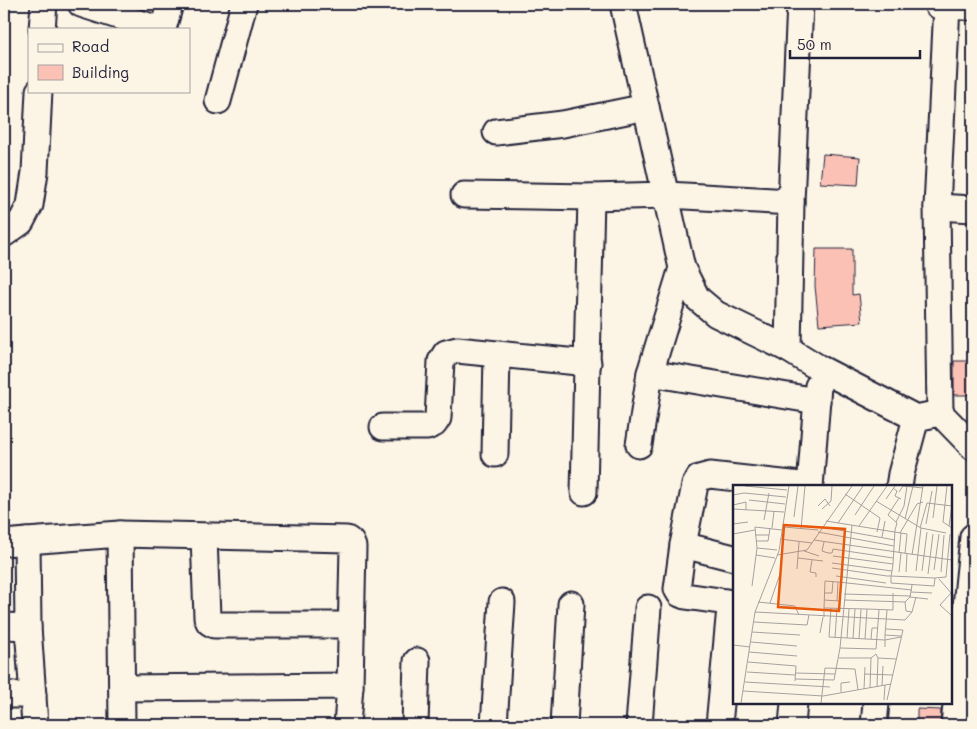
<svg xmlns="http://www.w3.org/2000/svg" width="977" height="729" viewBox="0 0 977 729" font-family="Mali,sans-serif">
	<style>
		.building { fill: #fcc1b5; stroke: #22223b }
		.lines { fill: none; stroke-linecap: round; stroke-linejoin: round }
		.minor-casing { stroke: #22223b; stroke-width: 29 }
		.highway-casing { stroke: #22223b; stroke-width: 31 }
		.minor { stroke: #fcf5e5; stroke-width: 25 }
		.highway { stroke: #fcf5e5; stroke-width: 28 }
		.inset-road { fill: none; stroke: #a5a1a1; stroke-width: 1 }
		.view { fill: #e8590c; fill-opacity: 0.15; stroke: #e8590c; stroke-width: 2.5 }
		.inset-edge { fill: none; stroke: #22223b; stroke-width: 2.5 }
	</style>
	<rect width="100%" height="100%" fill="#fcf5e5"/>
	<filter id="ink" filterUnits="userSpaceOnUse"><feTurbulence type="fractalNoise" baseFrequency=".02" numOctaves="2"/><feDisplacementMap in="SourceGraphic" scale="10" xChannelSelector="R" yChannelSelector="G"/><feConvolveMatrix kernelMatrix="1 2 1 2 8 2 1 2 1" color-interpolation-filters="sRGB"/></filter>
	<g filter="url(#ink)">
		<g class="building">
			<polygon points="823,154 860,157 858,185 820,183"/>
			<polygon points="816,249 852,249 852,295 859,294 862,322 819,325 815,286"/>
			<rect x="954" y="361" width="19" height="34"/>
			<polygon points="917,709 941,710 940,725 917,725"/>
		</g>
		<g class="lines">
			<defs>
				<g id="minor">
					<polyline points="81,4 158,29"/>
					<polyline points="623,4 682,268 697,298 716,314 788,349 819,368 916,418 940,413 973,447"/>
					<polyline points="42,29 44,4"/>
					<polyline points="163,29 170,4"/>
					<polyline points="218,101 244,4"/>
					<polyline points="496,132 563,124 646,107"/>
					<polyline points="464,195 591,197 667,195 791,202"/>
					<polyline points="937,207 973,209"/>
					<polyline points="4,234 21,222 30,205 35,172 39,91"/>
					<polyline points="788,349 791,202 800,4"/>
					<polyline points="650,373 817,401"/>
					<polyline points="940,413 937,207 947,5"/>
					<polyline points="383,427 427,427 434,424 438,418 441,361 446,353 457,350 588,363"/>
					<polyline points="639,445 650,373 682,268"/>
					<polyline points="495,454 497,355"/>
					<polyline points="810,487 818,386"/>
					<polyline points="899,487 901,474 916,418"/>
					<polyline points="584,492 591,197"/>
					<polyline points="120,534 122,725"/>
					<polyline points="204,537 207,617 209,622 214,625 351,625"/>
					<polyline points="27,541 120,534 347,539 351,542 353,547 350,686"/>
					<polyline points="4,543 27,541 28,627 35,725"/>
					<polyline points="683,545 734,558"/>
					<polyline points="4,626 28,627"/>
					<polyline points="122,688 350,686 347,725"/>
					<polyline points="4,695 33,695"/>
					<polyline points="415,725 417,661"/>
					<polyline points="494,725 502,602"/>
					<polyline points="564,725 571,604"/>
					<polyline points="639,725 648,608"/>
					<polyline points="719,725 730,608 727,602 685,596 680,594 677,589 683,545 695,485 699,478 710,475 810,486"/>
					<polyline points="792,725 794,703"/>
					<polyline points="874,725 876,703"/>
					<polyline points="954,725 973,537"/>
				</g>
				<polyline id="highway" points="938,4 973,6"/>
			</defs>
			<use href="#minor" class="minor-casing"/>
			<use href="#highway" class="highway-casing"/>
			<use href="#minor" class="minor"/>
			<use href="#highway" class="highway"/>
		</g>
	</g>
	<g transform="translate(733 485)">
		<rect width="219" height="219" fill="#fcf5e5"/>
		<path class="inset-road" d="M12 1 54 5M214 1 210 37 216 41M160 3 164 6 162 11 168 14M166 7 170 1 190 3M112 9 147 33 144 47M0 10 11 8 53 12M153 14 162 1M16 15 52 19M143 16 188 43 183 86M0 20 13 17V25M219 20 216 41 219 43M85 21 92 14 97 21M0 24 51 27M89 24 98 16 99 1M122 30 141 1M61 32 65 1M200 33 204 1M172 34 180 1M31 35 36 8M93 36 174 49 172 69M163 37 171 21 174 1M105 38 130 1M0 39 15 37M193 39 199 6M126 41 154 1M51 42 85 45M89 42 162 55M39 43 41 26M187 43 194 18 219 21M188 43 213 48M68 44 72 1M85 47 161 61M167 48 184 19 190 17M0 49 22 45M22 50H36L37 43M149 52 152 36M47 54 79 58M81 55 219 75M23 56H35L36 50M91 57 89 66 95 68H99L100 64 160 73M24 63 44 65M71 66 86 71M166 68 168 48M23 70 42 73M44 70 74 65 119 1M179 70 190 1M100 71 160 79M65 73 90 76M79 75 77 87 83 88V92M99 78 159 86M99 83 154 91H158L202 93 201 101 158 98V91L159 86 160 79 162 45 164 38 155 30 166 13M64 84 66 57M201 85 206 49M189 86 194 47M166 87 168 68M173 87 174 69M208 87 211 50M195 89 200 49M103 91 153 98M202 93 213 92 217 49M206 94 219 109M19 101 24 63 22 42 49 45M178 107 199 108M219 107 207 120 219 131M91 108H99L100 96M111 109 178 111M177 112 195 114M91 115 106 116M111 115 172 117M104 116 105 97 179 105M25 117 62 121 66 130M37 118 47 89M91 123 92 96 105 97M98 123 96 152 152 155V150M134 124 160 125V108M154 125 152 150 168 151M22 127 172 135 179 127 173 126 172 117 177 112 179 100M179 127 183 112M91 132V123L134 124 132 154M21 137 74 140 76 130M153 144 170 145 154 215M19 147 67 150M87 148 90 132M102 153 104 123M114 153 116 124M120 153 122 124M126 154 128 124M138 154 139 143H145M18 157 64 161M0 160 17 162M152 162V155L168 152M107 163 143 164 146 125M16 167 64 171M106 173H138M15 177 63 181 62 196M14 187 62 190M62 188 102 189M132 189 160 190M62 194 101 195 107 163 119 40M12 197 97 202M149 201 150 181M144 202 145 173M137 203 138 173 143 169 145 173 163 174M131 204 132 182M10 206 90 211 158 199M108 207V198L117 197M151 215 152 200M8 218 22 127 46 66 56 1M88 218 92 183 122 184 125 205"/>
		<path class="view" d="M51 40 112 44 106 126 45 122Z"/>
		<rect width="219" height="219" class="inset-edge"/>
	</g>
	<rect width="977" height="729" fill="none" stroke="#fcf5e5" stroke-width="20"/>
	<rect x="10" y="10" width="957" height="709" fill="none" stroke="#22223b" stroke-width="2" filter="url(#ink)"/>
	<rect x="28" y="28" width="162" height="65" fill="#fcf5e5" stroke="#a5a1a1"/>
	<rect x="38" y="44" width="25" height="8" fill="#fcf5e5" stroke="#a5a1a1"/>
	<text x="72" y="52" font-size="15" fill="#22223b">Road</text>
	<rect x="38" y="65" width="25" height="15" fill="#fcc1b5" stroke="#a5a1a1"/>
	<text x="72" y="78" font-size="15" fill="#22223b">Building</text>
	<path d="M790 50v8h130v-8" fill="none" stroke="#22223b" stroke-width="2.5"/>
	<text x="797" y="50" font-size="15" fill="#22223b" stroke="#fcf5e5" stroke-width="4" paint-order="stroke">50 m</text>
</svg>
